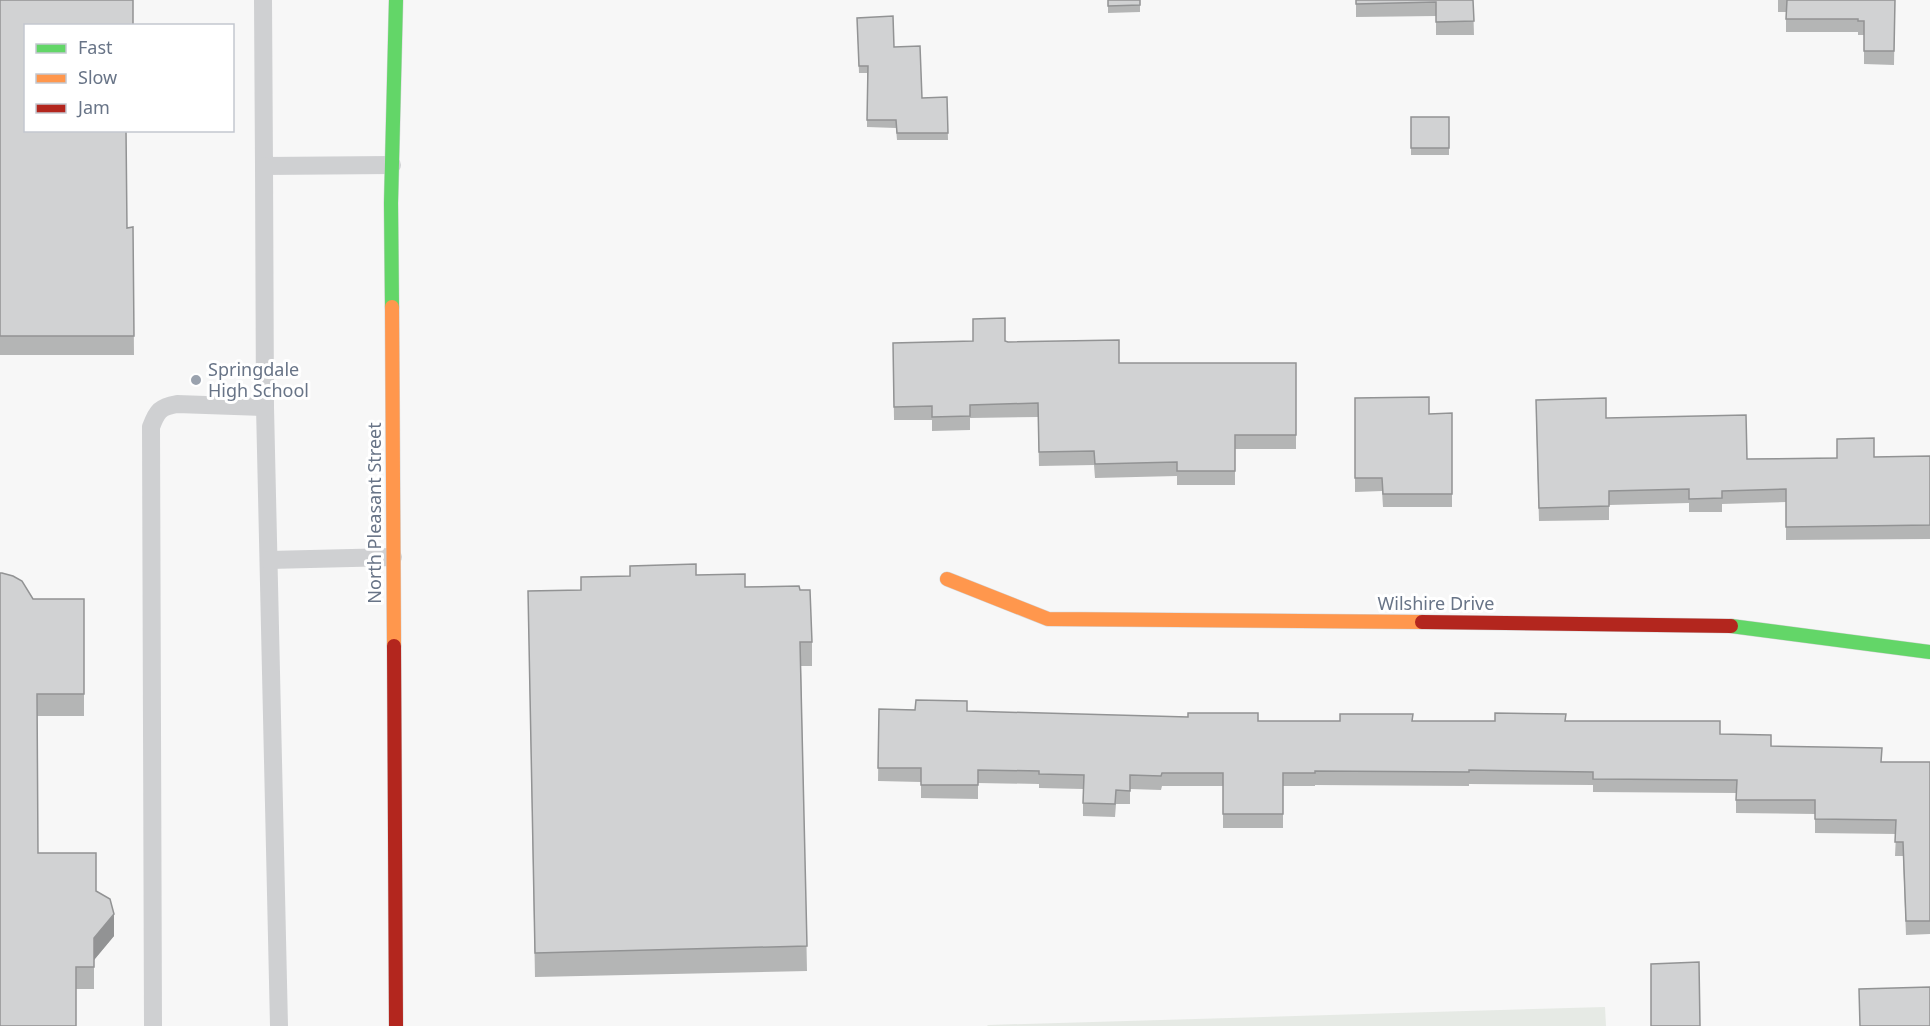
<svg xmlns="http://www.w3.org/2000/svg" width="1930" height="1026" viewBox="0 0 1930 1026" font-family="'Noto Sans',sans-serif">
	<style>
		.green { fill: #e6eae5 }
		.lines { fill: none; stroke-linecap: round; stroke-linejoin: round }
		.fast-casing { stroke: #d4d5d6; stroke-width: 15 }
		.slow-casing { stroke: #d4d5d6; stroke-width: 15 }
		.jam-casing { stroke: #d4d5d6; stroke-width: 15 }
		.lane { stroke: #cfd0d2; stroke-width: 18 }
		.fast { stroke: #63d668; stroke-width: 14 }
		.slow { stroke: #ff974d; stroke-width: 14 }
		.jam { stroke: #b3261e; stroke-width: 14 }
		.wall { fill: #b4b5b5 }
		.shaded-wall { fill: #929394 }
		.building { fill: #d1d2d3; stroke: #929394; stroke-width: 1.5 }
		.poi-dot { fill: #9aa2ae; stroke: #fff; stroke-width: 2 }
		.labels { text-anchor: middle; stroke-width: 6; stroke-linejoin: round; paint-order: stroke }
		.poi-label { font-size: 18px; fill: #687487; stroke: #fff; text-anchor: start }
		.street-label { font-size: 18px; fill: #687487; stroke: #fff }
	</style>
	<rect width="100%" height="100%" fill="#f7f7f7"/>
	<polygon class="green" points="1605,1007 1606,1026 987,1026 988,1025"/>
	<g class="lines">
		<defs>
			<g id="fast">
				<polyline points="392,307 391,203 396,0"/>
				<polyline points="1731,626 1930,652"/>
			</g>
			<g id="slow">
				<polyline points="392,307 394,646"/>
				<polyline points="947,579 1048,619 1422,622"/>
			</g>
			<g id="jam">
				<polyline points="1422,622 1731,626"/>
				<polyline points="394,646 396,1026"/>
			</g>
		</defs>
		<use href="#fast" class="fast-casing"/>
		<use href="#slow" class="slow-casing"/>
		<use href="#jam" class="jam-casing"/>
		<g class="lane">
			<polyline points="263,0 264,166 392,165"/>
			<polyline points="264,166 265,407 279,1026"/>
			<polyline points="269,560 393,557"/>
			<path d="M153 1026 151 427C157 411 160 407 177 404L265 407"/>
		</g>
		<use href="#fast" class="fast"/>
		<use href="#slow" class="slow"/>
		<use href="#jam" class="jam"/>
	</g>
	<g class="wall">
		<polygon points="0,0 26,26 127,228 133,227 134,355 0,355"/>
		<polygon points="1108,0 1140,0 1140,12 1108,13"/>
		<polygon points="1356,0 1473,0 1474,35 1436,35 1436,16 1356,17"/>
		<polygon points="1778,0 1895,0 1894,65 1864,64 1864,35 1858,35 1858,32 1786,32 1786,12 1778,12"/>
		<polygon points="857,18 894,47 922,98 947,97 948,140 897,140 896,128 867,127 867,73 859,73"/>
		<rect x="1411" y="117" width="38" height="38"/>
		<polygon points="1005,341 1008,342 1119,363 1296,363 1296,449 1235,449 1235,485 1177,485 1177,476 1095,478 1094,465 1039,466 1038,417 970,418 970,430 932,431 932,420 894,420 893,343"/>
		<polygon points="1355,398 1429,414 1452,413 1452,507 1383,507 1382,491 1355,492"/>
		<polygon points="1536,414 1606,418 1747,459 1930,456 1930,539 1786,540 1786,502 1722,504 1722,512 1689,512 1689,503 1609,505 1609,520 1539,521"/>
		<polygon points="696,575 745,587 800,590 812,642 812,666 801,666 807,971 535,977 528,591 581,590"/>
		<polygon points="33,599 84,599 84,716 37,716 38,853 96,891 114,936 94,960 94,989 76,989 0,1026"/>
		<polygon points="879,709 967,711 1258,721 1566,721 1720,734 1771,746 1882,762 1930,762 1930,934 1906,935 1903,856 1895,856 1896,834 1815,833 1815,814 1736,813 1736,793 1593,792 1593,785 1469,784 1469,786 1315,785 1315,786 1283,786 1283,828 1223,828 1223,786 1162,786 1161,790 1130,789 1130,804 1116,804 1115,817 1083,816 1083,789 1039,788 1039,784 978,783 978,799 921,798 921,782 878,781"/>
	</g>
	<polygon class="shaded-wall" points="114,914 114,936 94,960 94,938"/>
	<g class="building">
		<polygon points="0,0 133,0 133,26 26,26 26,130 126,130 127,228 133,227 134,336 0,336"/>
		<polygon points="1108,0 1140,0 1140,5 1108,6"/>
		<polygon points="1356,0 1473,0 1474,21 1436,22 1436,2 1356,4"/>
		<polygon points="1787,0 1895,0 1894,51 1864,51 1864,21 1858,21 1858,19 1786,19"/>
		<polygon points="893,16 894,47 920,46 922,98 947,97 948,133 897,133 896,120 867,120 868,66 859,66 857,18"/>
		<rect x="1411" y="117" width="38" height="31"/>
		<polygon points="1005,318 1005,341 1008,342 1119,340 1119,363 1296,363 1296,435 1235,435 1235,471 1177,471 1177,462 1095,464 1094,451 1039,452 1038,403 970,405 970,416 932,417 932,406 894,407 893,343 973,341 973,319"/>
		<polygon points="1429,397 1429,414 1452,413 1452,494 1383,494 1382,478 1355,478 1355,398"/>
		<polygon points="1606,398 1606,418 1746,415 1747,459 1837,458 1837,439 1874,438 1874,457 1930,456 1930,525 1786,527 1786,489 1722,491 1722,498 1689,499 1689,489 1609,491 1609,506 1539,508 1536,400"/>
		<polygon points="696,564 696,575 745,574 745,587 799,586 800,590 810,590 812,642 800,642 807,946 535,953 528,591 581,590 581,577 630,576 630,566"/>
		<polygon points="0,573 2,573 13,576 22,581 33,599 84,599 84,694 37,694 38,853 96,853 96,891 110,899 114,914 94,938 94,967 76,967 76,1026 0,1026"/>
		<polygon points="916,700 967,701 967,711 1188,717 1188,713 1258,713 1258,721 1340,721 1340,714 1413,714 1412,721 1495,721 1495,713 1566,714 1565,721 1720,721 1720,734 1771,735 1771,746 1882,748 1881,762 1930,762 1930,921 1906,921 1903,842 1895,842 1896,820 1815,819 1815,800 1736,800 1737,780 1593,779 1593,772 1469,770 1469,772 1315,771 1315,773 1283,773 1283,814 1223,814 1223,773 1162,773 1161,776 1130,775 1130,791 1116,790 1115,804 1083,803 1084,775 1039,774 1039,771 978,770 978,785 921,785 921,768 878,768 879,709 915,710"/>
		<polygon points="1699,962 1700,1026 1651,1026 1651,964"/>
		<polygon points="1930,987 1930,1026 1860,1026 1859,989"/>
	</g>
	<circle class="poi-dot" cx="196" cy="380" r="6"/>
	<g class="labels">
		<g class="poi-label">
			<text x="208" y="376">Springdale<tspan x="208" dy="21">High School</tspan></text>
		</g>
		<g class="street-label">
			<text transform="translate(375 513) rotate(-90)" y="6">North Pleasant Street</text>
			<text x="1436" y="610">Wilshire Drive</text>
		</g>
	</g>
	<rect x="24" y="24" width="210" height="108" fill="#ffffff" stroke="#c3c7cf" stroke-width="1.5"/>
	<rect x="36" y="44" width="30" height="9" fill="#63d668" stroke="#c3c7cf" stroke-width="1.5"/>
	<text x="78" y="54" font-size="18" fill="#687487">Fast</text>
	<rect x="36" y="74" width="30" height="9" fill="#ff974d" stroke="#c3c7cf" stroke-width="1.5"/>
	<text x="78" y="84" font-size="18" fill="#687487">Slow</text>
	<rect x="36" y="104" width="30" height="9" fill="#b3261e" stroke="#c3c7cf" stroke-width="1.5"/>
	<text x="78" y="114" font-size="18" fill="#687487">Jam</text>
</svg>
